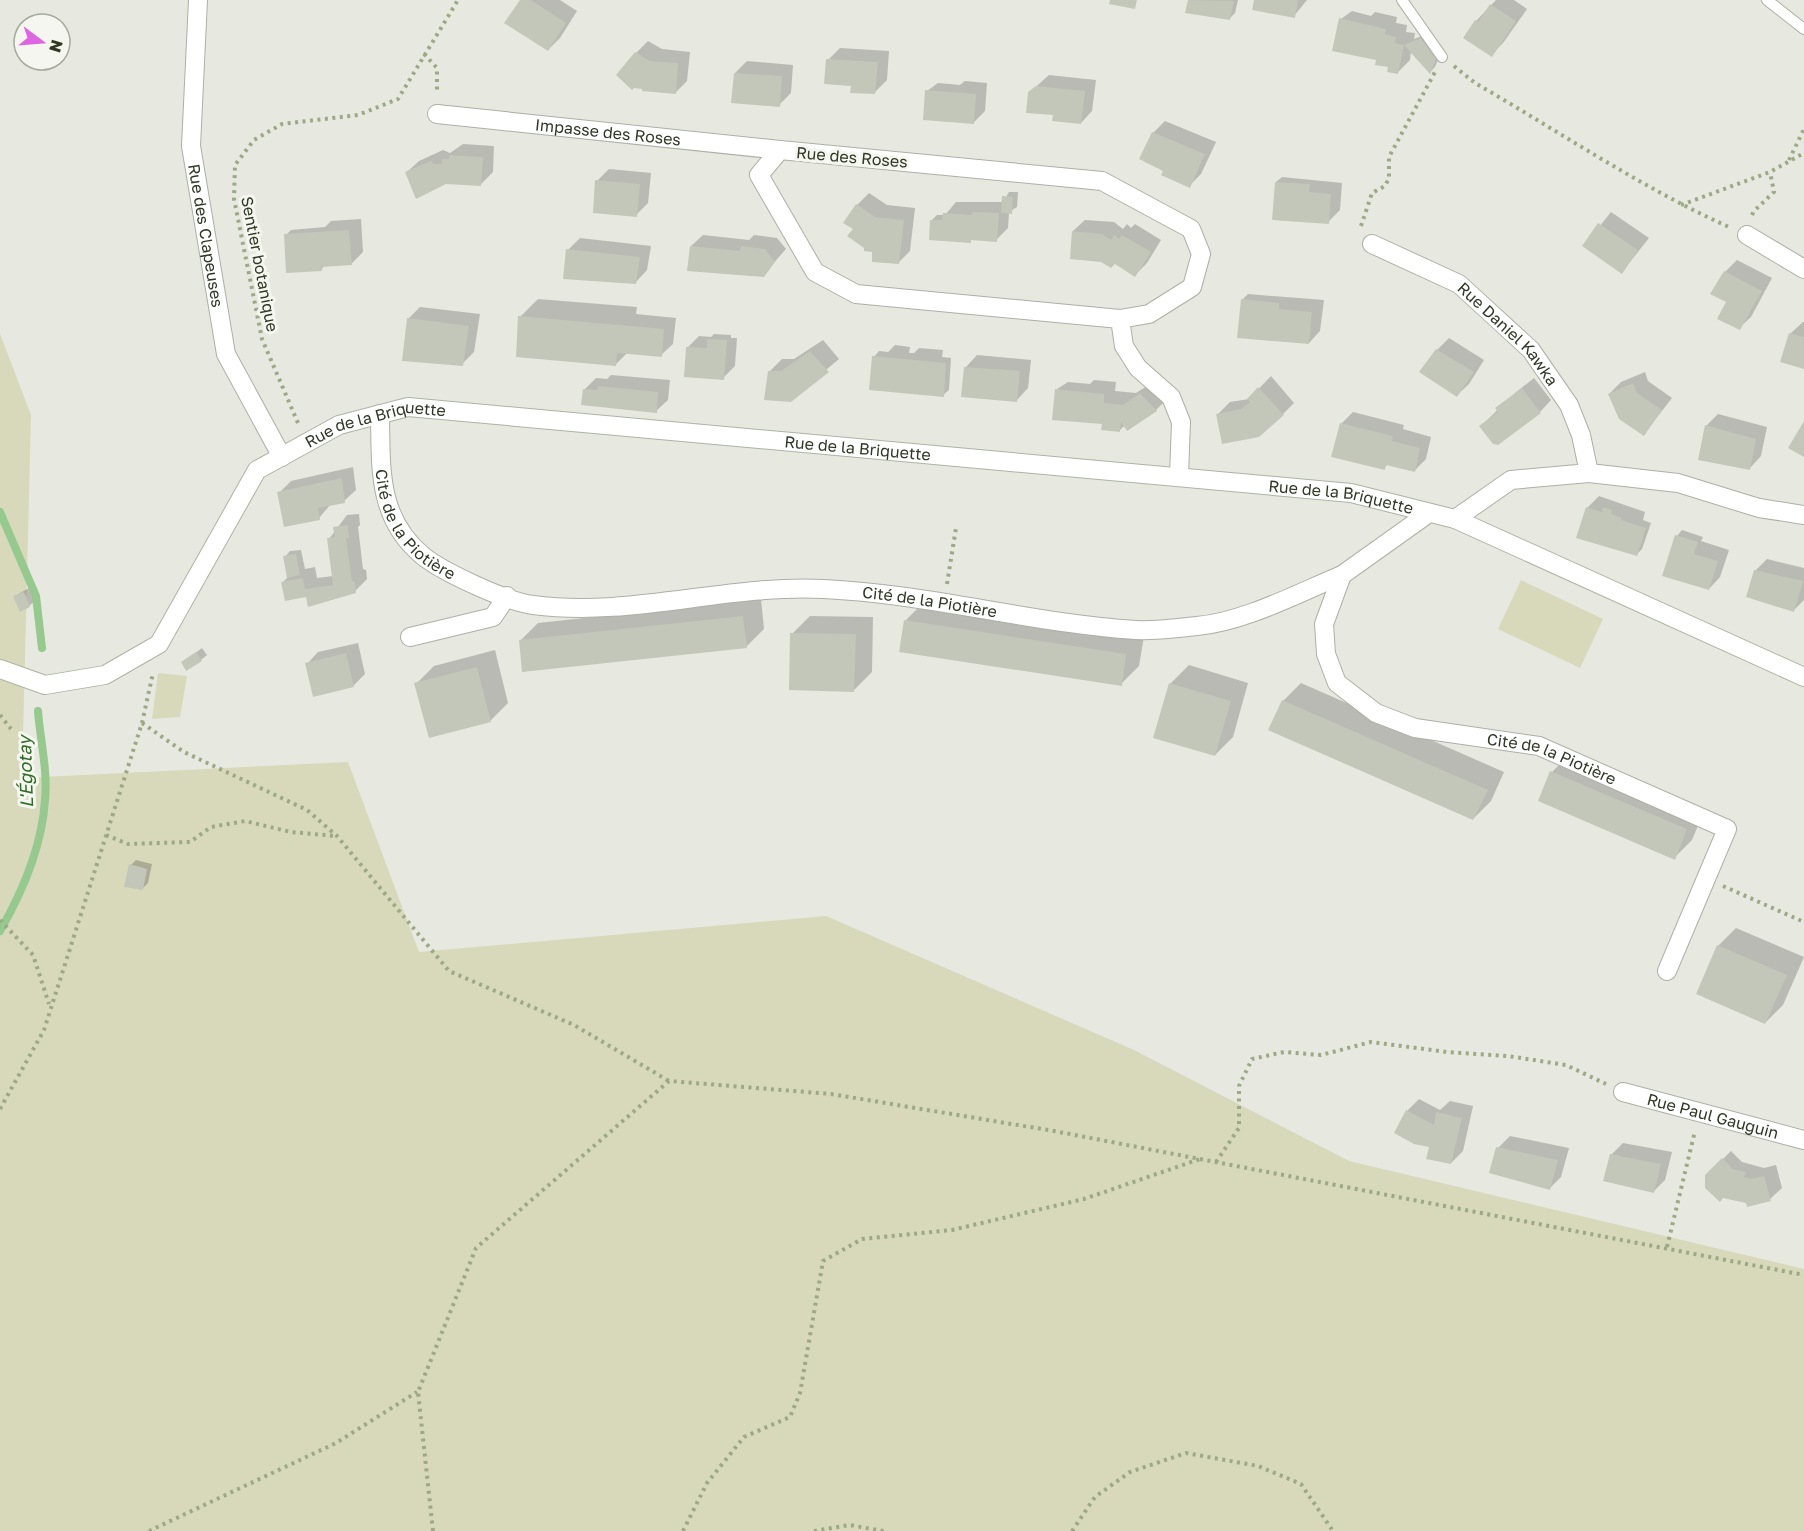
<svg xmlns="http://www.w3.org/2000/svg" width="1804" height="1531" viewBox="0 0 1804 1531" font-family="'Golos Text',sans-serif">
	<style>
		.green { fill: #d8d8bb }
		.shadow { fill: #0003 }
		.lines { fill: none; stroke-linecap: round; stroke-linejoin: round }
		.stream { stroke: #95c98e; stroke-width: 8 }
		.building { fill: #c3c7b9 }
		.service-casing { stroke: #acb0a4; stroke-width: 12 }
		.minor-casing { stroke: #acb0a4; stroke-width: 20 }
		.tertiary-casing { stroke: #acb0a4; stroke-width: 20 }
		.secondary-casing { stroke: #acb4a1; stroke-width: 20 }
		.path { stroke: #9baa84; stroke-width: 4; stroke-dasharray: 3 4.5; stroke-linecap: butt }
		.service { stroke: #fff; stroke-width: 10 }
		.minor { stroke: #fff; stroke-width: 18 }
		.tertiary { stroke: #fff; stroke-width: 18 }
		.secondary { stroke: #fff; stroke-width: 18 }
		.labels { text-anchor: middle; stroke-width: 6; stroke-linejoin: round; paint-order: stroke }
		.street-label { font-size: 16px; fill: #2e3823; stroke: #f5f6f0 }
		.water-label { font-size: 18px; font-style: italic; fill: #2c6d24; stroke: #f5f6f0 }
	</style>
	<rect width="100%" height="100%" fill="#e7e9e0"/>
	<g class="green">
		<polygon points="0,334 31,415 22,778 348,762 419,952 826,916 1134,1050 1349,1161 1804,1269 1804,1531 0,1531"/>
		<polygon points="1521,580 1603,619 1580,668 1498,629"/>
		<polygon points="158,673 187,676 180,717 152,719"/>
	</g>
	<g class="shadow">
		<polygon points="522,0 560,0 577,11 560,38 548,50"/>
		<polygon points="1189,0 1238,0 1235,13 1230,18 1187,12"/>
		<polygon points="1255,0 1307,0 1294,16"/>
		<polygon points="1496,0 1514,0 1527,9 1503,43 1491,55 1476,21"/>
		<polygon points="1352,11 1371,16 1375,12 1397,17 1396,23 1407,25 1406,32 1415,33 1414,39 1427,34 1441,53 1435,67 1430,72 1411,51 1410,60 1398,72 1378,59 1341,19"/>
		<polygon points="648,41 662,49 690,52 687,81 675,93 636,53"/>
		<polygon points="840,48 889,51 887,80 875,92 828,60"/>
		<polygon points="747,61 793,65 791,93 779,105 735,73"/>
		<polygon points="1049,75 1096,80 1092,111 1081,123 1055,114 1030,92"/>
		<polygon points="965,81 987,83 985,111 973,123 927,91 938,83 960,85"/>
		<polygon points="1165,121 1216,142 1201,174 1189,186 1165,170 1153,133"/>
		<polygon points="463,144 494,146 493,172 481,184 445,182 407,172 419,161 443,150 450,153"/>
		<polygon points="609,169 651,173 648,203 636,215 597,181"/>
		<polygon points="1282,177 1342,183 1340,210 1328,222 1276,182"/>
		<polygon points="1009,192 1018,192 1017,207 1009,212 1008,228 996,240 943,240 932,220 937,215 945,215 956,202 1003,202"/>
		<polygon points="869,193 887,205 915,208 910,251 898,263 866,247 855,229 857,205"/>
		<polygon points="1611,212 1649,238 1622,272 1584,246"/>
		<polygon points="361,219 363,252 351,264 325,265 321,270 286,235 291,230 325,227 331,221"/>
		<polygon points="1085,220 1114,222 1123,229 1127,224 1131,228 1135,224 1161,240 1147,263 1135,275 1073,231"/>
		<polygon points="703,235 749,240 754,235 777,238 786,249 763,275 691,246"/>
		<polygon points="580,238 651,246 647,270 636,282 568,250"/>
		<polygon points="1737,260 1772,278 1751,317 1739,328 1728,301 1725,272"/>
		<polygon points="1248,294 1324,300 1320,331 1309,343 1242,300"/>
		<polygon points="538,299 637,307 636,314 676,318 673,344 661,355 628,352 616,364 520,317"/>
		<polygon points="420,307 480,314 474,352 462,364 408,319"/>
		<polygon points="1803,322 1804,322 1804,368 1782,361 1791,333"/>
		<polygon points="714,334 731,335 731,338 737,338 735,366 723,378 687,348 699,336 711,337"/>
		<polygon points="1449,338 1484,360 1469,384 1457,395 1437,350"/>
		<polygon points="823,340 839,359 790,400 770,371 782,359 794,359"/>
		<polygon points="895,345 910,347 909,353 914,353 919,348 943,350 942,357 951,358 949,390 943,395 874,357 879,351 888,352"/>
		<polygon points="977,355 1031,360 1028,388 1017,400 966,367"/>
		<polygon points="1645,372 1648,381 1672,398 1644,434 1609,394 1621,382"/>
		<polygon points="611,375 670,380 668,400 656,411 584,390 596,378 607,379"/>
		<polygon points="1271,376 1294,403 1283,414 1218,414 1230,402 1249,399"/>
		<polygon points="1534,378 1551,400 1540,412 1481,426 1515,393"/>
		<polygon points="1094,380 1116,382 1115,391 1136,393 1152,383 1168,398 1156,410 1128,429 1125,425 1120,430 1103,423 1057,389 1068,382 1090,384"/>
		<polygon points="1353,412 1404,425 1403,429 1431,437 1426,459 1414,471 1388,464 1384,468 1341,424"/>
		<polygon points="1718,414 1767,427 1761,456 1750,468 1706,426"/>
		<polygon points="353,467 356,490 344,501 331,504 319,518 279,493 291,481"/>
		<polygon points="1599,496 1645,512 1643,520 1651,523 1642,549 1637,554 1587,508"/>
		<polygon points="359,514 360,525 358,527 363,569 366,570 367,579 355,591 308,596 282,583 288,577 285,557 290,551 301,550 305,569 315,567 317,578 333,576 329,539 347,515"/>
		<polygon points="1682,530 1703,537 1701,541 1729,550 1720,577 1709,589 1677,536"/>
		<polygon points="1767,559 1804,568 1804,600 1794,610 1755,571"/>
		<polygon points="29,588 35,601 29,606 15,596"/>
		<polygon points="761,599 764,629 746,647 520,641 538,623"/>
		<polygon points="923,603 1144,636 1139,666 1121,684 905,621"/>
		<polygon points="810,616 873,617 872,672 854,690 792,634"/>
		<polygon points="358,643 365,674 353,686 307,664 318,652"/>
		<polygon points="202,648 207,655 201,660 183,662"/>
		<polygon points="495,650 508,703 490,721 416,684 434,666"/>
		<polygon points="1189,665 1248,683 1233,737 1215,755 1155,737 1171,683"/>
		<polygon points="1301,683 1504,772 1491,801 1473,819 1283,701"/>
		<polygon points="1570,754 1704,811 1692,840 1674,858 1540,800 1552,772"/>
		<polygon points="136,860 152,864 148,883 142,889 131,865"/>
		<polygon points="1736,928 1804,957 1783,1005 1765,1023 1698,993 1718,946"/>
		<polygon points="1419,1099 1440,1110 1450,1101 1473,1106 1463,1151 1451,1163 1407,1111"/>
		<polygon points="1510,1136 1569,1148 1561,1177 1550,1188 1498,1148"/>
		<polygon points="1623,1143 1672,1152 1665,1180 1653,1192 1611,1155"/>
		<polygon points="1731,1151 1742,1162 1764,1168 1776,1165 1782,1188 1770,1199 1747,1202 1706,1176"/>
	</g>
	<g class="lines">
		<g class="stream">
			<polyline points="0,512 36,596 42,648"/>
			<path d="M0 931C23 891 42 847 45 800 48 771 40 739 38 711"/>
		</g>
	</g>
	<g class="building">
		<polygon points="520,0 531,0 566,23 548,51 504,23"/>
		<polygon points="1110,0 1137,0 1135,9 1109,4"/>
		<polygon points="1188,0 1234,1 1230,20 1185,13"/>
		<polygon points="1254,0 1298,0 1295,18 1252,10"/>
		<polygon points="1490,4 1516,21 1492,57 1463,38 1475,20 1478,22"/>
		<polygon points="1339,18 1386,29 1385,34 1396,37 1395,43 1404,45 1398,74 1387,72 1388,67 1375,65 1376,60 1332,51"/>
		<polygon points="1421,38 1436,59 1430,74 1404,45"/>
		<polygon points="635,52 650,61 678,63 676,94 642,91 642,89 634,88 632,90 616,75"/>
		<polygon points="826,59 878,62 875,94 850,93 851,86 824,84"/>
		<polygon points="734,73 782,76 780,107 731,103"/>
		<polygon points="1036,86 1085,91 1081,124 1052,121 1053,115 1026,113 1028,92"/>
		<polygon points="925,90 976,94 974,124 923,120"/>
		<polygon points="1152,132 1205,154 1190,188 1161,175 1163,171 1139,159"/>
		<polygon points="449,155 483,157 481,186 446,184 416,199 405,172 431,161 434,164 442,164 442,159 449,159"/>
		<polygon points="595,180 640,184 637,217 593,213"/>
		<polygon points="1275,182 1310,184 1309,192 1331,194 1329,224 1272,220"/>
		<polygon points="1002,196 1013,197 1012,214 1001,213"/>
		<polygon points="856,204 875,217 904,220 899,264 872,262 872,252 864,251 864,248 847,236 853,229 843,223"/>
		<polygon points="972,212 999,213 997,242 971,240 971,243 929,240 930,220 942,220 943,213 972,215"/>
		<polygon points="1598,223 1638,250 1622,274 1582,246"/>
		<polygon points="349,230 352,265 321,267 322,271 286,273 284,234"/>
		<polygon points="1072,231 1102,234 1111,240 1114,235 1119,239 1122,235 1151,252 1135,277 1115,264 1111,268 1101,262 1070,259"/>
		<polygon points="690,246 740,251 741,246 765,249 775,262 764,277 687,271"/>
		<polygon points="566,249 640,257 636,284 563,279"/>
		<polygon points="1724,271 1762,291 1740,330 1717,319 1726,302 1710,294"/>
		<polygon points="1241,299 1279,303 1279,309 1312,312 1309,344 1237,338"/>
		<polygon points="518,316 664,329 662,357 617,353 616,366 516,357"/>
		<polygon points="407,318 469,326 463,366 402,361"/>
		<polygon points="1789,333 1804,337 1804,369 1780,362"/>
		<polygon points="707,339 727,340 724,380 684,377 686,347 707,348"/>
		<polygon points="1436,349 1474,372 1457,397 1419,372"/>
		<polygon points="810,351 829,372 791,402 764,400 768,371 781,371"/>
		<polygon points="872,356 946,363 944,397 869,390"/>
		<polygon points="964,367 1020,371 1017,402 961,397"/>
		<polygon points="1633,383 1637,393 1662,410 1644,436 1619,419 1608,394"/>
		<polygon points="598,386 658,392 657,413 581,405 583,389 597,390"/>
		<polygon points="1258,387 1284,415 1259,437 1222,444 1216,414 1241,409 1250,402 1247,399"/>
		<polygon points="1522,388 1541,413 1498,445 1493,444 1479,426 1498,412 1495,408"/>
		<polygon points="1055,389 1104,394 1104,403 1123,405 1140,393 1157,411 1127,431 1121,422 1120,432 1101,430 1102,424 1052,420"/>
		<polygon points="1804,421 1804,457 1788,448"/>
		<polygon points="1340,423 1393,436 1392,441 1420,448 1415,472 1386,465 1385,470 1331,457"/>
		<polygon points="1705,425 1756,439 1750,470 1698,460"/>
		<polygon points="342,478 345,503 318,508 320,520 284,527 277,492"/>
		<polygon points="1586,507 1602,512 1603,507 1612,510 1611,514 1622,518 1621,520 1646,528 1637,556 1576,538"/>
		<polygon points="348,525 349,538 346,538 352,581 355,582 356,593 308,607 306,597 285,601 281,582 303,578 305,589 333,585 327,538 335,537 333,527"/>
		<polygon points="1675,535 1698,542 1694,554 1718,561 1709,590 1662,576"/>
		<polygon points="296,554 300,575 287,578 283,556"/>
		<polygon points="1754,570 1803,581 1794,612 1746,597"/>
		<polygon points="24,592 30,607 20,612 13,596"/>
		<polygon points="743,616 747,648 522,672 519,640"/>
		<polygon points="904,620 1126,654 1122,686 899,652"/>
		<polygon points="790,633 856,634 854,692 789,690"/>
		<polygon points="196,652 202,661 186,671 181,662"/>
		<polygon points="346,653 354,687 313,697 305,663"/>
		<polygon points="477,667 491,722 429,738 414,683"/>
		<polygon points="1169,683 1231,701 1215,756 1153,738"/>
		<polygon points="1282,700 1488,790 1473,820 1268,730"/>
		<polygon points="1550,771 1687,829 1675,860 1538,801"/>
		<polygon points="129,864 147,869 143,890 124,887"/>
		<polygon points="1717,945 1787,975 1765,1024 1696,994"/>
		<polygon points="1406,1110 1434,1125 1436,1112 1462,1118 1451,1164 1426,1159 1429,1147 1414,1144 1394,1133"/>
		<polygon points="1496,1147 1558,1160 1550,1190 1489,1173"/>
		<polygon points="1610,1154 1661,1164 1654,1193 1603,1181"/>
		<polygon points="1722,1158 1733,1169 1746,1172 1744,1177 1751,1179 1764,1176 1771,1201 1747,1207 1746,1203 1723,1198 1720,1202 1705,1188 1705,1175"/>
	</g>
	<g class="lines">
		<defs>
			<g id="service">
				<polyline points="1402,0 1442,57"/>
				<polyline points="1767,0 1804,29"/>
			</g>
			<g id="minor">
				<path id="s1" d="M437 114 780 150"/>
				<polyline points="1747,235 1804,269"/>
				<path id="s2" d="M1372 244 1459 284 1531 350 1569 405 1581 435 1589 473 1511 480 1455 519"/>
				<polyline points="1120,319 1149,314 1192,287 1201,254 1191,229 1102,181 780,150 759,175 815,272 856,294 1120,319 1124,346 1138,368 1171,397 1181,422 1179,476"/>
				<path id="s3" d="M380 414C381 468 377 518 423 556 443 572 507 602 533 605 630 618 727 584 824 589 929 594 1031 623 1136 630 1156 631 1177 628 1197 626 1244 622 1298 593 1342 575"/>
				<polyline points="1589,473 1678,483 1759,508 1804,515"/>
				<path id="s4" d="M1429 513 1342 575 1324 624 1326 654 1337 683 1376 713 1415 728 1539 746 1727 829 1667 971"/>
				<polyline points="410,637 493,617 507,596"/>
				<path id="s5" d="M1623 1092 1804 1140"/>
			</g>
			<g id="tertiary">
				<path id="s6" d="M198 0 191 146 226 354 282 457"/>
			</g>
			<g id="secondary">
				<path id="s7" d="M0 669 45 685 105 675 159 644 257 470 339 425 408 407 1351 493 1455 519 1804 677"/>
			</g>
		</defs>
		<use href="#service" class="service-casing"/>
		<use href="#minor" class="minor-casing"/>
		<use href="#tertiary" class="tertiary-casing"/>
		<use href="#secondary" class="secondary-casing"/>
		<g class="path">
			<polyline points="424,54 437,68 437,93"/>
			<path d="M1454 66 1475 83C1560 132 1640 187 1729 227"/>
			<polyline points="1789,160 1804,129"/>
			<polyline points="1681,205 1770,172 1804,153"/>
			<polyline points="1752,215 1754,211 1774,192 1770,172"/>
			<polyline points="1361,226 1372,193 1385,186 1389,178 1389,157 1435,72"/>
			<polyline points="298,423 262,339 234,199 235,165 254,140 282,124 358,115 398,99 458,0"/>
			<polyline points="947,584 956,528"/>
			<polyline points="0,715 11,729"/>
			<polyline points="142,723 184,752 307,810 337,836 449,971 574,1025 669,1081"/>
			<polyline points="106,835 128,844 190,842 211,827 245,821 291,832 336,836"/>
			<polyline points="1723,886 1804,922"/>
			<polyline points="0,920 33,955 49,1004"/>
			<polyline points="0,1109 44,1030 142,723 153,673"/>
			<polyline points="1216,1162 1239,1128 1239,1086 1252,1059 1284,1052 1321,1055 1371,1042 1447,1052 1508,1056 1566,1065 1606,1084"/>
			<polyline points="1667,1247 1695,1131"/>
			<polyline points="149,1531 336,1443 417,1392"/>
			<polyline points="433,1531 418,1392 476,1248 669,1081 831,1094 1054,1131 1804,1275"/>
			<polyline points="683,1531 707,1483 744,1437 790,1417 800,1393 823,1261 862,1239 952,1230 1084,1199 1200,1159"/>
			<polyline points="814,1531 849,1525 884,1531"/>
			<polyline points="1072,1531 1095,1497 1130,1472 1186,1453 1258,1466 1301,1484 1333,1531"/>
		</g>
		<use href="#service" class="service"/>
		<use href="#minor" class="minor"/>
		<use href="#tertiary" class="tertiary"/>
		<use href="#secondary" class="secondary"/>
	</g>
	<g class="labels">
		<g class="street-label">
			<text dy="6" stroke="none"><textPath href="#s1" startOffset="172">Impasse des Roses</textPath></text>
			<text transform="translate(852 157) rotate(5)" y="6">Rue des Roses</text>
			<text dy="6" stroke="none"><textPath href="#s6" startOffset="237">Rue des Clapeuses</textPath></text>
			<text transform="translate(260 264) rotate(79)" y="6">Sentier botanique</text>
			<text dy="6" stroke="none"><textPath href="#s2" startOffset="166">Rue Daniel Kawka</textPath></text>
			<text dy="6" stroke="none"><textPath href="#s7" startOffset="500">Rue de la Briquette</textPath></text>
			<text dy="6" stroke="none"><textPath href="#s7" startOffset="987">Rue de la Briquette</textPath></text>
			<text dy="6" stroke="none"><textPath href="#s7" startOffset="1473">Rue de la Briquette</textPath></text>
			<text dy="6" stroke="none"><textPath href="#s3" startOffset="123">Cité de la Piotière</textPath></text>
			<text dy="6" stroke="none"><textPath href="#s3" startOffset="674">Cité de la Piotière</textPath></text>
			<text dy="6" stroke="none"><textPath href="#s4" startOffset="452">Cité de la Piotière</textPath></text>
			<text dy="6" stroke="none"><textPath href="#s5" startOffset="93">Rue Paul Gauguin</textPath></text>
		</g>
		<g class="water-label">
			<text transform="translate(26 772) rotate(-92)" y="6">L'Égotay</text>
		</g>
	</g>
	<g transform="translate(42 42) rotate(106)"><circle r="28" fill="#f5f6f0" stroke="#a5aa9e" stroke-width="1.5"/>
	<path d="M0-4.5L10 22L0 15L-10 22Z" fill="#de65e2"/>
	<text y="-9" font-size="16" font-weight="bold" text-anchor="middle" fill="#2e3823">N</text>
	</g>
</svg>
